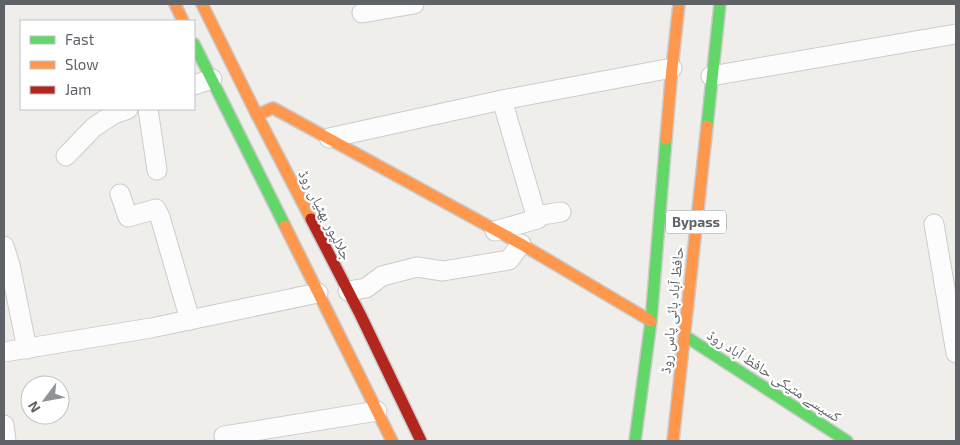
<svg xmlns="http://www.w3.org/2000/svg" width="960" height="445" viewBox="0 0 960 445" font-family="'Exo 2','Noto Naskh Arabic',sans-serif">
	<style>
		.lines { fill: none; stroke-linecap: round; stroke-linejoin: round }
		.street-casing { stroke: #cbcccc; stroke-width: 21 }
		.fast-casing { stroke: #cacacb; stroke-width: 14 }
		.slow-casing { stroke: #cacacb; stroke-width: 14 }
		.jam-casing { stroke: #cacacb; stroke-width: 14 }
		.street { stroke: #fdfcfc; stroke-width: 19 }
		.fast { stroke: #63d668; stroke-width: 11 }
		.slow { stroke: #ff974d; stroke-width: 11 }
		.jam { stroke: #b3261e; stroke-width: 11 }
		.labels { text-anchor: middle; stroke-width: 4.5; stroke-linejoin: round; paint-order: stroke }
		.shield { fill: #fff; stroke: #8f9295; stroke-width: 1 }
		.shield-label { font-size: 14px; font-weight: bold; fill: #5f6368 }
		.street-label { font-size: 15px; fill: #5f6368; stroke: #fff }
	</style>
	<rect width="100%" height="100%" fill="#efeeea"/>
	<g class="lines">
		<defs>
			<g id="street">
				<polyline points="362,13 414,4"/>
				<polyline points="711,76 956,34"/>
				<polyline points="194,85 212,79"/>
				<polyline points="502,100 537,219"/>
				<polyline points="148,109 157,170"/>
				<polyline points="329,138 502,100 672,68"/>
				<polyline points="66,156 94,127 114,114 128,109"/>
				<polyline points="120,194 128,217 156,209 160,217 190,320"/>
				<polyline points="934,224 956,353"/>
				<polyline points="495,231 537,219 542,215 561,212"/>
				<polyline points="4,246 10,265 27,349"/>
				<polyline points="348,291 366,288 382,276 417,267 443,271 509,260 521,244"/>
				<polyline points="4,352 151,328 318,293"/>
				<polyline points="4,425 6,441"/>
				<polyline points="224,436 377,411"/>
			</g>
			<g id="fast">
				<polyline points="194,44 285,226"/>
				<polyline points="707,126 720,4"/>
				<polyline points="685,336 847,441"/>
				<polyline points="635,441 651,321 666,139"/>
			</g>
			<g id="slow">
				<polyline points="175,4 183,21"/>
				<polyline points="202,4 257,115 311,219"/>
				<polyline points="257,115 273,108 521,244 651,321"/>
				<polyline points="666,139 672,68 679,4"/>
				<polyline points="285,226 392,441"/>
				<polyline points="673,441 707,126"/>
			</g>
			<polyline id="jam" points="311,219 361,316 421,441"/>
		</defs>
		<use href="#street" class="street-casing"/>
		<use href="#fast" class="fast-casing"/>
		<use href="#slow" class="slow-casing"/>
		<use href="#jam" class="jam-casing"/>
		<use href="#street" class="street"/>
		<use href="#fast" class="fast"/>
		<use href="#slow" class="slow"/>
		<use href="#jam" class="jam"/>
	</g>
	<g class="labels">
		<rect class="shield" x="666" y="210.5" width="60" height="23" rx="4"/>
		<g class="shield-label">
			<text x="696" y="227">Bypass</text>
		</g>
		<g class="street-label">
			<text transform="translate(325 215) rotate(63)" y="5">جلالپور بھٹیاں روڈ</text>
			<text transform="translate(672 310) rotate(-84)" y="5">حافظ آباد بائی پاس روڈ</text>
			<text transform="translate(774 376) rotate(33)" y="5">کسیسے متیکی حافظ آباد روڈ</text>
		</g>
	</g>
	<rect width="960" height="445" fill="none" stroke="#5f6368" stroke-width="10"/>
	<rect x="20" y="20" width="175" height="90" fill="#ffffff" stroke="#bfc1c3"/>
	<rect x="30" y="36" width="25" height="8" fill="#63d668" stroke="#bfc1c3"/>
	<text x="65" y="45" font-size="15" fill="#5f6368">Fast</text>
	<rect x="30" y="61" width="25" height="8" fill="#ff974d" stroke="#bfc1c3"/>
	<text x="65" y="70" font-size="15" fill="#5f6368">Slow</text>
	<rect x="30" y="86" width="25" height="8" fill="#b3261e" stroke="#bfc1c3"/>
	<text x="65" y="95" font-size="15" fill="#5f6368">Jam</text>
	<g transform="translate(45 400) rotate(238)"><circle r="24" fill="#ffffff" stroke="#bfc1c3"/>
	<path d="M0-4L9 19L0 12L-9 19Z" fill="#919496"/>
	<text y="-8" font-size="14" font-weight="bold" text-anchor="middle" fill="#5f6368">N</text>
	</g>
</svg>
